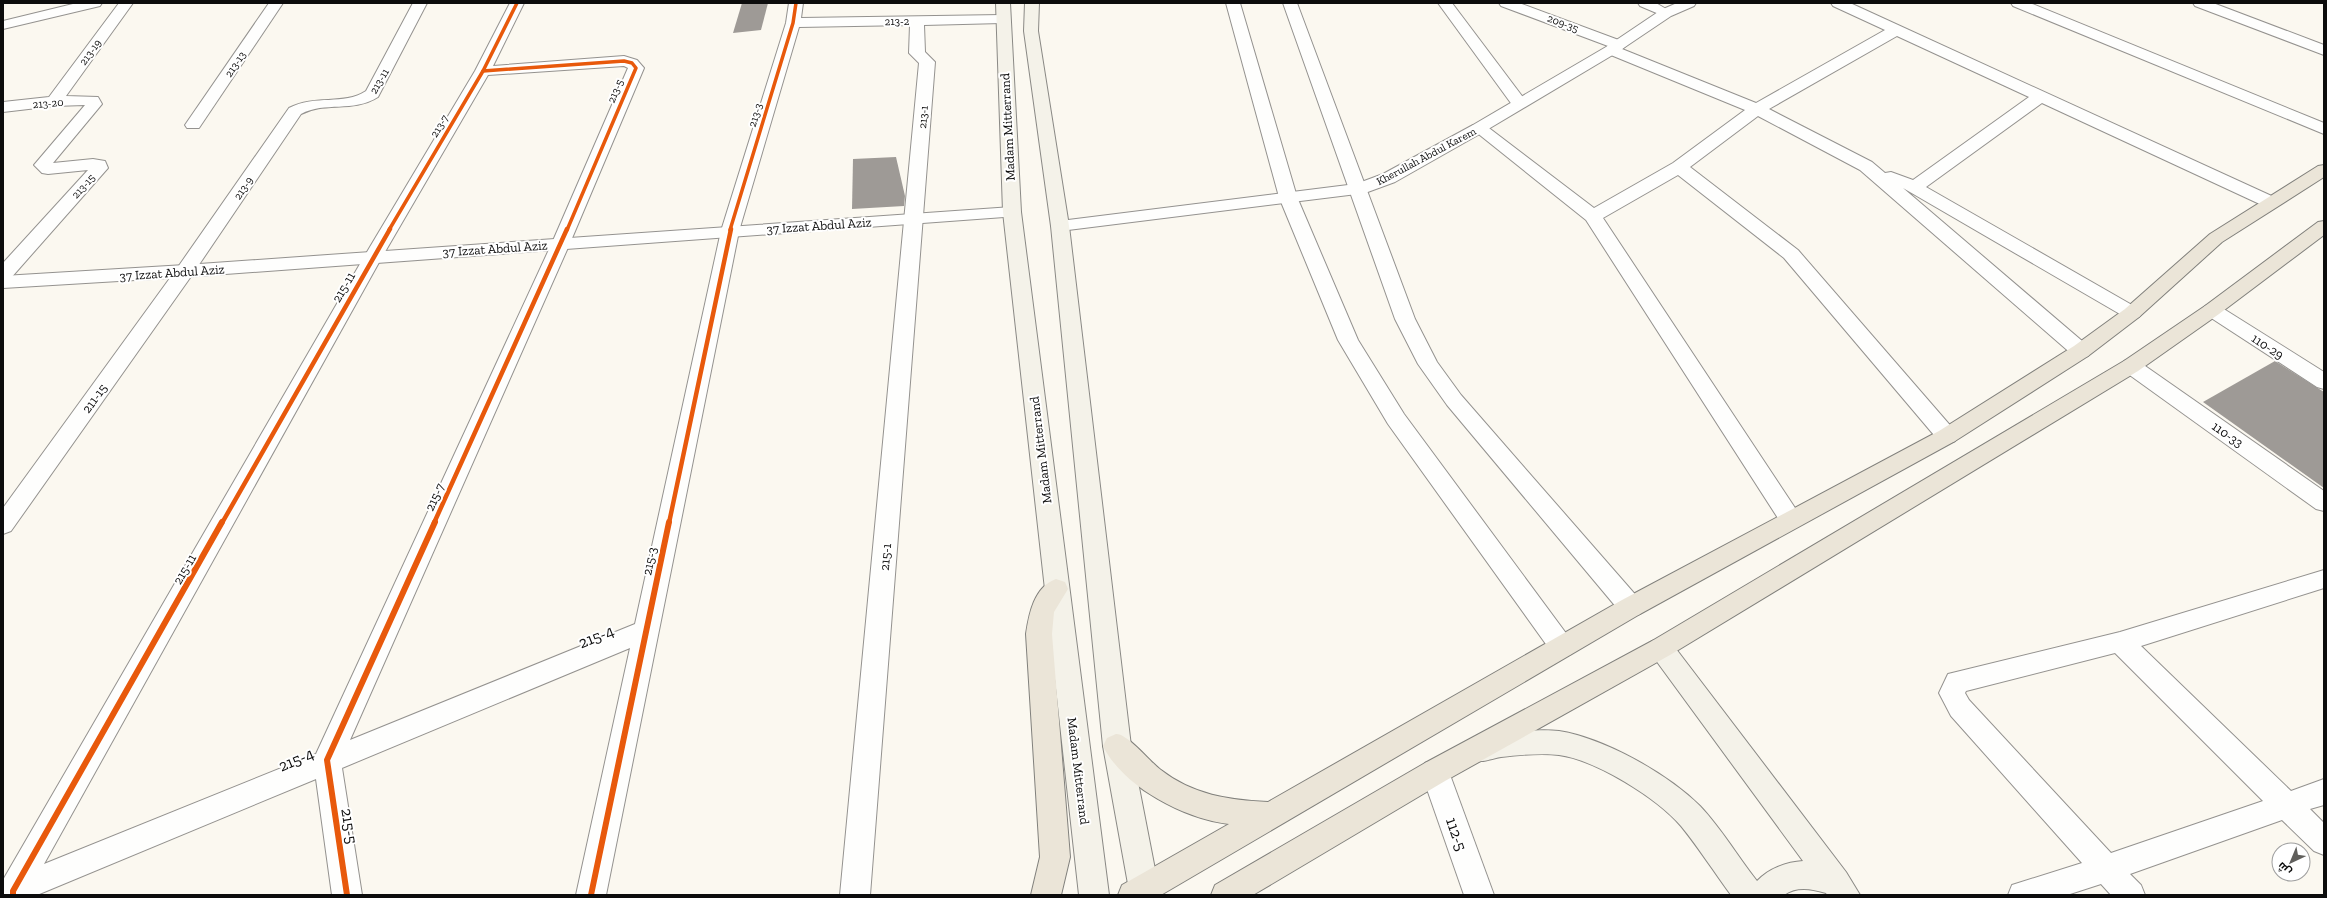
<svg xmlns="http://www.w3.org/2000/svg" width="2327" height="898" viewBox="0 0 2327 898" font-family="'Zilla Slab',Cairo,serif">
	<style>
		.building { fill: #9e9a96 }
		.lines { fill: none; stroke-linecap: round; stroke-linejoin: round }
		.minor-casing { stroke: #94928f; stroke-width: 2 }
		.tertiary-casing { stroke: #94928f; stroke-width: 2 }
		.secondary-casing { stroke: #8a8985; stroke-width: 2 }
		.primary-casing { stroke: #81807c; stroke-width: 2 }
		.minor { fill: #fefefd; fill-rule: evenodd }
		.tertiary { fill: #fefefd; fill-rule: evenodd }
		.secondary { fill: #f4f2e9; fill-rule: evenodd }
		.primary { fill: #ebe5d8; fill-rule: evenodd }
		.cycleway-far2-casing { stroke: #fff; stroke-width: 5.5 }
		.cycleway-far1-casing { stroke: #fff; stroke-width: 7 }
		.cycleway-casing { stroke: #fff; stroke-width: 8 }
		.cycleway-far2 { stroke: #e8590c; stroke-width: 3.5 }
		.cycleway-far1 { stroke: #e8590c; stroke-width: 4.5 }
		.cycleway { stroke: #e8590c; stroke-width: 6 }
		.labels { text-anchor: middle; stroke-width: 4; stroke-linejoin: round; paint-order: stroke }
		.far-street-label { font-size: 11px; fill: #0c0c0c; stroke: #fff }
		.street-label { font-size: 13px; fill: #0c0c0c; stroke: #fff }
		.near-street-label { font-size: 16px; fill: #0c0c0c; stroke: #fff }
	</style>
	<rect width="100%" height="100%" fill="#fbf8f0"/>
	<g class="building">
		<polygon points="742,3 768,3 761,30 733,33"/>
		<polygon points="896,157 905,196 904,206 852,209 853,159"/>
		<polygon points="2275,361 2324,392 2324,488 2203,402"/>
	</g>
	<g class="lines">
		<defs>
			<g id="minor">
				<polygon points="77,3 102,3 100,6 3,29 3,21"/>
				<polygon points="119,3 133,3 66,96 98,97 102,104 53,163 93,159 105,161 108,168 10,279 3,281 3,263 88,170 48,174 42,173 34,165 85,105 54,106 3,112 3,102 49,97"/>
				<polygon points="269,3 283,3 199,128 187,128 185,125"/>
				<path d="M413 3H427L378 97C353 113 325 101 301 114L192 275 11 531 3 534V508L178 267 289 108C316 94 343 106 366 91Z"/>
				<path d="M510 3H524L493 66 624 56 637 60 644 68 570 243 350 740 635 624 721 231 786 23 789 3H803L801 18 1002 15 1009 19 1002 23 924 25 925 52 935 62 870 895H840L919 63 909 53 910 25 799 27 739 231 606 895H576L630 648 342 768 362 895H332L316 779 37 895H3V880L364 257 475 71ZM624 66 628 68 552 243 316 754 44 864 382 257 488 75Z"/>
				<polygon points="1226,3 1240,3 1297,197 1358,340 1404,414 1571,640 1575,647 1571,654 1562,657 1553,654 1388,424 1338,340 1279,197"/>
				<polygon points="1283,3 1297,3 1415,319 1437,362 1461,395 1640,600 1643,607 1640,614 1631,617 1622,614 1447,405 1418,364 1395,319"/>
				<polygon points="1438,3 1452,3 1525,100 1527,103 1525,106 1513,106"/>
				<path d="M1499 3H1519L1624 42 1627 45 1622 49 1756 103 1885 30 1833 6 1831 3H1850L2276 198 2279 202 2276 206H2264L2042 103 1926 187 2139 309 2142 313 2139 317 2132 319 2125 317 1903 188 2088 346 2091 351 2088 356 2081 358 2074 356 1860 170 1758 116 1690 167 1798 250 1955 431 1958 436 1955 441 1947 444 1939 441 1784 258 1678 175 1603 218 1799 514 1803 520 1799 526 1791 529 1783 526 1586 220 1471 128 1473 125H1485L1594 208 1673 163 1745 110 1606 53 1603 50 1608 46 1501 6ZM1897 36 2029 97 1913 180 1891 172 1885 173 1872 162 1769 109Z"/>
				<polygon points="1638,3 1656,3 1673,13 1666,17 1640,6"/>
				<polygon points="2011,3 2030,3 2324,123 2324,134 2013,6"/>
				<polygon points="2193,3 2213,3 2324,45 2324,55 2195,6"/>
				<polygon points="2212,304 2219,306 2324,372 2324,389 2317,387 2205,314 2202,310 2205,306"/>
				<polygon points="2131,359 2138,361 2324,491 2324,511 2316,509 2124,371 2121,366 2124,361"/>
				<path d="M2324 570V588L2141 646 2291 791 2324 779V805L2310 809 2324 823V855L2314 851 2282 820 2130 874 2141 885 2145 895H2111L2101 884 2067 895H2008L2012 885 2082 863 1951 716 1939 693 1948 674 2120 632ZM2115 653 2263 801 2111 853 1969 700 1965 693 1966 691Z"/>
				<polygon points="1435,760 1445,763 1449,772 1494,895 1464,895 1421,772 1425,763"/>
			</g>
			<g id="tertiary">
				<polygon points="1677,3 1696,3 1694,6 1671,16 1616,53 1485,131 1395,182 1365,193 1060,231 1054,230 1051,226 1054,222 1060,221 1356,184 1383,174 1473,125 1606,47 1661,10"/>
				<polygon points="1012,207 1018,208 1021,212 1018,216 185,277 3,288 3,276 185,265"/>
			</g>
			<g id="secondary">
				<polygon points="996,3 1010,3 1021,212 1109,895 1079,895 1003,212"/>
				<polygon points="1025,3 1039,3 1038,31 1069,226 1131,746 1160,895 1130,895 1103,746 1051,226 1024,31"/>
				<path d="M1661 638 1670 641 1846 872 1860 895H1827L1826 893C1811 889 1797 886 1784 895H1731C1714 872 1699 848 1681 826 1657 798 1596 760 1559 755 1544 753 1517 755 1501 757 1489 759 1482 764 1469 759L1465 751 1469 743C1493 734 1534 728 1559 731 1604 738 1668 774 1700 806 1721 828 1738 857 1757 881 1768 869 1786 862 1803 861L1652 655 1648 648 1652 641Z"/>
			</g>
			<g id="primary">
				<path d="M2324 165V177L2222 242 2139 317 2088 356 1955 441 1640 614 1161 895H1118L1122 885 1229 824C1185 819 1123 787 1103 746L1107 738C1110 737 1113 735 1116 734 1127 733 1151 763 1161 770 1193 795 1229 800 1268 802L1622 600 1939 431 2074 346 2125 309 2210 234 2318 166Z"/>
				<polygon points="2324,221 2324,235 2219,314 2138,371 1670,655 1445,781 1253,895 1211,895 1215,885 1425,763 1652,641 2124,361 2205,306 2318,222"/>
				<path d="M1056 579 1065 582 1068 589 1054 612 1052 634 1070 857 1061 895H1031L1040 857 1026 634C1029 614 1034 587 1056 579Z"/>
			</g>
		</defs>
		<use href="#minor" class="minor-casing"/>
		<use href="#tertiary" class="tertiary-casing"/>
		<use href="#secondary" class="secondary-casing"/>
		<use href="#primary" class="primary-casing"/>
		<use href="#minor" class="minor"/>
		<use href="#tertiary" class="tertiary"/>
		<use href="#secondary" class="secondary"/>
		<use href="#primary" class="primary"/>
		<defs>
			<g id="cycleway-far2">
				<polyline points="483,71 624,61 632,63 636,68 567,230"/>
				<polyline points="389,230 483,71 517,3"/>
				<polyline points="730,230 793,23 796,3"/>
			</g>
			<g id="cycleway-far1">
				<polyline points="222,523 390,229"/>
				<polyline points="434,523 567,229"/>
				<polyline points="669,523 731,229"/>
			</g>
			<g id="cycleway">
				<polyline points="13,895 13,891 222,522"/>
				<polyline points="347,895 327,760 435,522"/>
				<polyline points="591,895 669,522"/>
			</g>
		</defs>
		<use href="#cycleway-far2" class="cycleway-far2-casing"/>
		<use href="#cycleway-far1" class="cycleway-far1-casing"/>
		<use href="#cycleway" class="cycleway-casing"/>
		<use href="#cycleway-far2" class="cycleway-far2"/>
		<use href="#cycleway-far1" class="cycleway-far1"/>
		<use href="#cycleway" class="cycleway"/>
	</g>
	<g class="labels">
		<g class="far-street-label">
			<text transform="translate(897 21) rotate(-1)" y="4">213-2</text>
			<text transform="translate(1563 23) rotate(21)" y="4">209-35</text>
			<text transform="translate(90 52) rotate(-54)" y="4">213-19</text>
			<text transform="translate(235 64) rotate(-56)" y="4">213-13</text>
			<text transform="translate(379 81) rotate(-60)" y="4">213-11</text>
			<text transform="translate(615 91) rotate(-67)" y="4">213-5</text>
			<text transform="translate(48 103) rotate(-5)" y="4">213-20</text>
			<text transform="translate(755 115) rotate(-73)" y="4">213-3</text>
			<text transform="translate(923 117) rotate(-85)" y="4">213-1</text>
			<text transform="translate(439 126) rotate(-59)" y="4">213-7</text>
			<text transform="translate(1426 156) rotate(-28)" y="4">Kherullah Abdul Karem</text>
			<text transform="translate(83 186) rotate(-48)" y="4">213-15</text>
			<text transform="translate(243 188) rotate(-56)" y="4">213-9</text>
		</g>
		<g class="street-label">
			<text transform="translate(1007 127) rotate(-93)" y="5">Madam Mitterrand</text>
			<text transform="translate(819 225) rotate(-4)" y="5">37 Izzat Abdul Aziz</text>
			<text transform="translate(495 248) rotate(-4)" y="5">37 Izzat Abdul Aziz</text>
			<text transform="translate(172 272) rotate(-4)" y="5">37 Izzat Abdul Aziz</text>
			<text transform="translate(343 287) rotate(-60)" y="5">215-11</text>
			<text transform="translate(2268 346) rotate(33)" y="5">110-29</text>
			<text transform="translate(94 398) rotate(-54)" y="5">211-15</text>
			<text transform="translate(2228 434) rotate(35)" y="5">110-33</text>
			<text transform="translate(1040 450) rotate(-97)" y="5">Madam Mitterrand</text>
			<text transform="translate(434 497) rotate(-66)" y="5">215-7</text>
			<text transform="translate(885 557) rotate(-85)" y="5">215-1</text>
			<text transform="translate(649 561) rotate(-78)" y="5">215-3</text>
			<text transform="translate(184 569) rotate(-60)" y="5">215-11</text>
			<text transform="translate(1079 771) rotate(83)" y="5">Madam Mitterrand</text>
		</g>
		<g class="near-street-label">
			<text transform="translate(596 636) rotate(-22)" y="6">215-4</text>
			<text transform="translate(296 759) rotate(-23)" y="6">215-4</text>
			<text transform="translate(350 826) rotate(81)" y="6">215-5</text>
			<text transform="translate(1457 834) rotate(71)" y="6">112-5</text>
		</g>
	</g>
	<rect width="2327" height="898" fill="none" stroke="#0c0c0c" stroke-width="8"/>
	<g transform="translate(2291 862) rotate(224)"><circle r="19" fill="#ffffff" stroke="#9e9e9e"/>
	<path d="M0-3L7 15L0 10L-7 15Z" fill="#605f5c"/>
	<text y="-6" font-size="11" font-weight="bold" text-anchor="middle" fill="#0c0c0c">ش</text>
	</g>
</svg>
